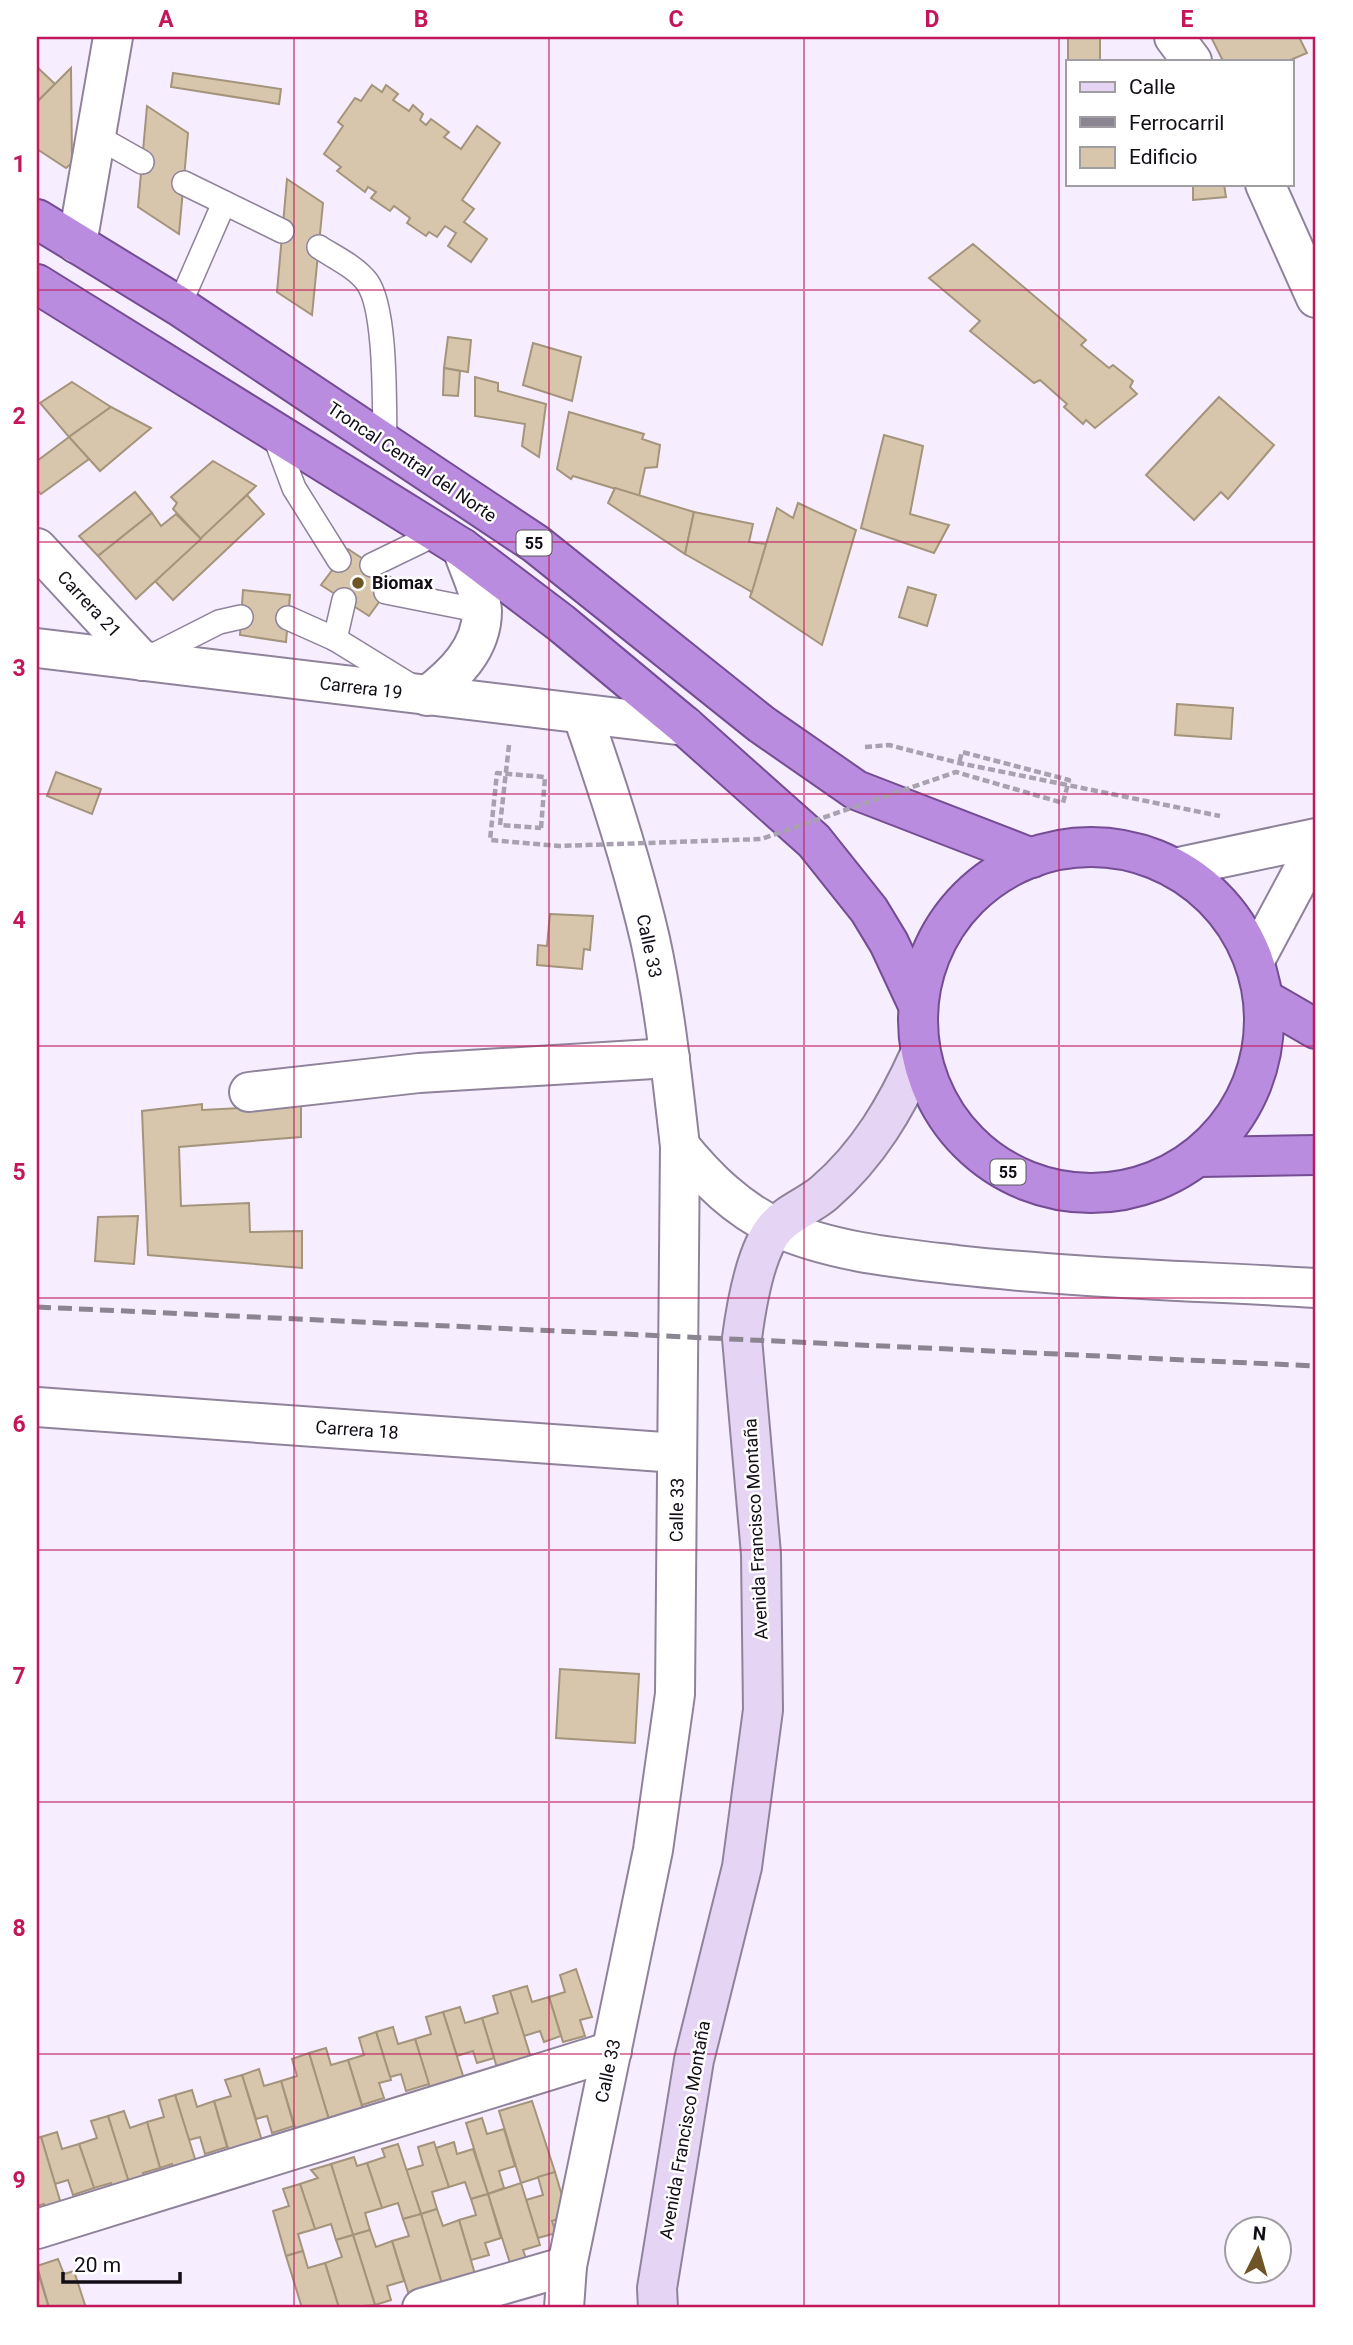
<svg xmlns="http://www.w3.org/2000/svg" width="1353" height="2345" viewBox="0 0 1353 2345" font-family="Roboto,sans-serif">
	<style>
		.building { fill: #d7c6ac; stroke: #a4947b; stroke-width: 2 }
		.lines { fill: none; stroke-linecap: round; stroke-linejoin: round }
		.service-casing { stroke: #8f839c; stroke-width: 26 }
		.minor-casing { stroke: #8f839c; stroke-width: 42 }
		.tertiary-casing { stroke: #8f839c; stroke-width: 42 }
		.secondary-casing { stroke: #8f839c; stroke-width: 42 }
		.trunk-casing { stroke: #744d94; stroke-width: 42 }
		.path { stroke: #a8a1af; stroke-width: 4.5; stroke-dasharray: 7 3.5; stroke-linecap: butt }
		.service { stroke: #fff; stroke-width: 23 }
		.minor { stroke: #fff; stroke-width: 38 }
		.tertiary { stroke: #fff; stroke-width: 38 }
		.secondary { stroke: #e5d4f3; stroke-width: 38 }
		.trunk { stroke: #ba8ce0; stroke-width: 38 }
		.rail { stroke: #8b8491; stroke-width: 5; stroke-dasharray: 14 7; stroke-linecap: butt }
		.path-bridge { stroke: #a8a1af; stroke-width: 4.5; stroke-dasharray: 7 3.5; stroke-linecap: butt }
		.grid { fill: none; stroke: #c2185b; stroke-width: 2; stroke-opacity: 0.55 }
		.poi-dot { fill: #6f5426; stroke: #fff; stroke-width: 2.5 }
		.labels { text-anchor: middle; stroke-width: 5; stroke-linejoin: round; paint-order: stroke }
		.shield { fill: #fff; stroke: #59565c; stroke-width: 2 }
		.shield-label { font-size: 16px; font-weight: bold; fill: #120d16 }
		.street-label { font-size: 18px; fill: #120d16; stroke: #fff }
		.poi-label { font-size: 18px; font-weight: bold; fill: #120d16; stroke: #fff; text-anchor: start }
		.neatline { fill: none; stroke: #c2185b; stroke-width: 2.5 }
		.grid-label { font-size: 23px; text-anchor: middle; font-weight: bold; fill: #c2185b }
	</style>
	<rect width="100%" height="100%" fill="#f6eeff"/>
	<g class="building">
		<rect x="1068" y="37" width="32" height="24"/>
		<polygon points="1211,37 1299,37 1307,53 1288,61 1223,61"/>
		<polygon points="37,67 55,84 37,102"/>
		<polygon points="71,68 72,163 66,168 37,149 37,102"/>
		<polygon points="173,73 281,89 279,104 171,87"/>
		<polygon points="372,85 382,92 386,85 398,94 393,100 409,111 413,105 423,114 420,120 426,125 431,119 449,132 444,137 461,149 477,126 500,143 462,200 474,209 464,222 487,239 471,262 448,246 456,233 445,226 437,237 429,232 426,236 407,223 410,218 394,206 390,211 371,198 376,192 368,187 365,192 337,171 341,167 324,154 343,126 338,122 355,98 361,101"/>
		<polygon points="147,106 188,133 179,234 138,207"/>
		<polygon points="287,179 323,203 312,315 277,292"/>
		<polygon points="1183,184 1224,184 1226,197 1193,200 1193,185"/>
		<polygon points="973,244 1086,340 1081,345 1109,368 1113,365 1133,381 1130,387 1137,394 1095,428 1086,420 1083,424 1064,407 1067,404 1040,380 1034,383 970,331 980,321 929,278"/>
		<polygon points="448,337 471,340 468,372 444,368"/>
		<polygon points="533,343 581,357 572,401 523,385"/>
		<polygon points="444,368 460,371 458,396 443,395"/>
		<polygon points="475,377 498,383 498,391 546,404 539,457 522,446 525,424 475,416"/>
		<polygon points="72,382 111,407 69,437 40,403"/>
		<polygon points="1219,397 1274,445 1228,499 1221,492 1194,520 1146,475"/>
		<polygon points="111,407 151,428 100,471 69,437"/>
		<polygon points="569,412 644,434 642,439 660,445 657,467 645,468 639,496 573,476 571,479 557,469"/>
		<polygon points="884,435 923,446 910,514 949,525 934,553 861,528"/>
		<polygon points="69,437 89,459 41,494 37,490 37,461"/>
		<polygon points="213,461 256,486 201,539 173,509 177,503 171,497"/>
		<polygon points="615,488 694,512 685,554 608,503"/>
		<polygon points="135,492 152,513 98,556 79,536"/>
		<polygon points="247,495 264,514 173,600 155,581"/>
		<polygon points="798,503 856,530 822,645 750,597 777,508 793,518"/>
		<polygon points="694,512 753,524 749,542 766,544 752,592 685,554"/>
		<polygon points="152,513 161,526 176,514 201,539 136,599 98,556"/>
		<polygon points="348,549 395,580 369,616 321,585"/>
		<polygon points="908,587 936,595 927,626 899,617"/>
		<polygon points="243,590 290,595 286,642 240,635"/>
		<polygon points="1177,704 1233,708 1231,739 1175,735"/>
		<polygon points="56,772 101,789 92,814 47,796"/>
		<polygon points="550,914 593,916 590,950 584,949 582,969 537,965 538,945 547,946"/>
		<polygon points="202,1104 202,1110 301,1105 301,1137 179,1147 181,1206 249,1203 250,1232 302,1231 302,1268 148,1255 142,1111"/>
		<polygon points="138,1216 134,1264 95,1261 98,1217"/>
		<polygon points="560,1669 639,1674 635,1743 556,1738"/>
		<polygon points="576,1969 592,2017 580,2020 585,2036 563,2042 549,1997 565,1992 560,1975"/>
		<polygon points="527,1986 532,2002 549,1997 561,2036 544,2042 540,2031 524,2036 510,1991"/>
		<polygon points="510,1991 532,2061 498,2071 482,2018 498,2013 493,1996"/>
		<polygon points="460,2007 465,2023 482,2018 494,2058 477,2063 473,2051 457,2056 443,2012"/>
		<polygon points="443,2012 465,2082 431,2092 415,2039 431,2034 426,2017"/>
		<polygon points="393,2027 398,2044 415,2039 429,2084 406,2091 401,2074 390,2077 376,2032"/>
		<polygon points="376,2032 391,2080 379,2083 384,2098 362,2105 348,2060 364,2055 359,2038"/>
		<polygon points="326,2048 331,2065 348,2060 364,2113 330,2123 309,2053"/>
		<polygon points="309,2053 330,2123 297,2134 281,2081 297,2076 292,2059"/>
		<polygon points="259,2069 264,2086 281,2081 294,2126 272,2133 267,2116 256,2119 242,2075"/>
		<polygon points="242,2075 263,2144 230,2155 214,2101 231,2096 225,2080"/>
		<polygon points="192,2090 197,2107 214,2101 227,2147 205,2154 200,2137 189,2140 175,2095"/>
		<polygon points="175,2095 197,2165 175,2172 172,2164 160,2168 147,2122 164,2117 159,2100"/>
		<polygon points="532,2101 555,2172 521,2183 499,2111"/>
		<polygon points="124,2111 130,2128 147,2122 160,2168 143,2173 146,2181 130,2186 108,2116"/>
		<polygon points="108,2116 130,2186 113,2191 111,2183 94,2188 79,2144 97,2138 91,2121"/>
		<polygon points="482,2118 487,2134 504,2129 515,2166 499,2171 504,2188 488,2194 466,2123"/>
		<polygon points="57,2132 62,2149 79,2144 94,2188 73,2195 68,2180 55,2184 41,2137"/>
		<polygon points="41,2137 62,2207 46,2212 44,2204 37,2206 37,2138"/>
		<polygon points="434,2142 449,2187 432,2192 437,2209 421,2214 406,2170 423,2165 418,2147"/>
		<polygon points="454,2142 457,2154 473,2149 488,2194 471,2199 465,2182 449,2187 436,2148"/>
		<polygon points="398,2144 421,2214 403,2219 398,2203 382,2208 367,2163 385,2157 382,2149"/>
		<polygon points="354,2157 357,2166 367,2163 382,2208 365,2213 370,2230 353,2235 331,2164"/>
		<polygon points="331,2164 353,2235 336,2240 331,2224 315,2229 300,2184 318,2178 311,2170"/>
		<polygon points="555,2172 568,2216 552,2221 556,2233 538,2238 526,2200 543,2195 538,2177"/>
		<polygon points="521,2183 540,2245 523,2250 526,2258 510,2263 488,2194"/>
		<polygon points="300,2184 315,2229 298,2234 303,2251 286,2256 273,2211 289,2206 283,2189"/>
		<polygon points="488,2194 501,2238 485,2243 489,2255 471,2260 459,2220 476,2215 471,2199"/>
		<polygon points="437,2209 443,2226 459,2220 475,2274 442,2284 421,2214"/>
		<polygon points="421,2214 442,2284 409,2295 392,2241 409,2236 403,2219"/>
		<polygon points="370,2230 376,2247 392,2241 404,2281 387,2286 391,2300 375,2305 353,2235"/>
		<polygon points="353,2235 375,2305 339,2308 325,2263 342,2257 336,2240"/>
		<polygon points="303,2251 308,2268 325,2263 339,2308 302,2308 286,2256"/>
		<polygon points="58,2259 64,2274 74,2271 86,2308 49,2308 37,2266"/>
		<polygon points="37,2269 49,2308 37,2308"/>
	</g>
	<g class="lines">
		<defs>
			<g id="service">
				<polyline points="96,136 142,162"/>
				<polyline points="184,183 282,231"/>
				<path d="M319 247C334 257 356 267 367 282 387 309 384 408 385 444"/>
				<polyline points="179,306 224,203"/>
				<polyline points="273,432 294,488 339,560"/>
				<polyline points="372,565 436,534"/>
				<polyline points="386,592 482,611"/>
				<polyline points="288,618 335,639 413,687"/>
				<polyline points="335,639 344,600"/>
				<polyline points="148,658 219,622 241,617"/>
			</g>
			<g id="minor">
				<polyline points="1174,37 1192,61"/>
				<polyline points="1265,184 1316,298"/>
				<polyline points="77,244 113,37"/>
				<polyline points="37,548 142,661"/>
				<polyline points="249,1092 419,1073 670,1058"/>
				<path d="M680 1146C707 1179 737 1209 776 1227 832 1252 897 1258 957 1265 1076 1278 1197 1281 1316 1288"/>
				<polyline points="37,1407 677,1453"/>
				<polyline points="37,2229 612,2051"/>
				<polyline points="422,2308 567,2266"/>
				<path d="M564 2308 567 2266 653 1850 675 1694 680 1146C672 1077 665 1007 650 939 632 862 608 788 582 714"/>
			</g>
			<g id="tertiary">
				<polyline points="37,648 685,726"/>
				<path d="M427 696C454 675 482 649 482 611 481 592 468 567 462 548"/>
				<polyline points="1174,868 1316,838"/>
				<polyline points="1255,960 1316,846"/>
			</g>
			<path id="secondary" d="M658 2308 657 2288 694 2060 742 1867 763 1710 761 1554 742 1338C746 1308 755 1250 776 1227 788 1213 810 1205 824 1193 869 1154 896 1107 920 1054"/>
			<g id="trunk">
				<polyline points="37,219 179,306 536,544 761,724 856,790 1032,858"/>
				<polyline points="37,284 462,548 561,623 685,726 814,841 869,910 889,943 917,1003"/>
				<circle cx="1091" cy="1020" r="173"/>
				<polyline points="1264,999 1316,1029"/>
				<polyline points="1200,1157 1316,1155"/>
			</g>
		</defs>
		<use href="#service" class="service-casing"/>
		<use href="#minor" class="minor-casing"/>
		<use href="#tertiary" class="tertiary-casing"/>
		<use href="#secondary" class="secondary-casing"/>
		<use href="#trunk" class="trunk-casing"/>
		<g class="path">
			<polyline points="509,745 500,825 541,828"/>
			<polyline points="865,747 889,745 959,763 1220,816"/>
		</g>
		<use href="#service" class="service"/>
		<use href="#minor" class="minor"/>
		<use href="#tertiary" class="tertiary"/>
		<use href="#secondary" class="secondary"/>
		<use href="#trunk" class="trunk"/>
		<polyline class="rail" points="37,1307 1316,1366"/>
		<polyline class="path-bridge" points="541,828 545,777 497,773 490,840 559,846 761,839 956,772 1063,803 1069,780 962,752 959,763"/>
	</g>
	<path class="grid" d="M294 37V2308M549 37V2308M804 37V2308M1059 37V2308M37 290H1316M37 542H1316M37 794H1316M37 1046H1316M37 1298H1316M37 1550H1316M37 1802H1316M37 2054H1316"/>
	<circle class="poi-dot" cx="358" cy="583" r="7"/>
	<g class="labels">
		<g class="shield">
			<rect x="516.5" y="530.5" width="35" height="25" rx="5"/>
			<rect x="990.5" y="1159.5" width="35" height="25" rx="5"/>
		</g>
		<g class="shield-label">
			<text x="534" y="549">55</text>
			<text x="1008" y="1178">55</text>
		</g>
		<g class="street-label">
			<text transform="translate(412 462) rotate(34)" y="6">Troncal Central del Norte</text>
			<text transform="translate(89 604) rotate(47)" y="6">Carrera 21</text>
			<text transform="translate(361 688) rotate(7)" y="6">Carrera 19</text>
			<text transform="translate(649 946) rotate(78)" y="6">Calle 33</text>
			<text transform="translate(357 1430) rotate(4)" y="6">Carrera 18</text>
			<text transform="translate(677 1510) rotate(-89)" y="6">Calle 33</text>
			<text transform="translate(756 1529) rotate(-93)" y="6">Avenida Francisco Montaña</text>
			<text transform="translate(608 2071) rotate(-78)" y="6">Calle 33</text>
			<text transform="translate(685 2130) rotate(-80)" y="6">Avenida Francisco Montaña</text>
		</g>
		<g class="poi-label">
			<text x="372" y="589">Biomax</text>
		</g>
	</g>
	<rect width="1353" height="2345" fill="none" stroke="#ffffff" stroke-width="77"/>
	<rect x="1066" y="60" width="228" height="126" fill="#ffffff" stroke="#a09ea2" stroke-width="2"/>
	<rect x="1080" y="82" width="35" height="10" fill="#e5d4f3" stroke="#a09ea2" stroke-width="2"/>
	<text x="1129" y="94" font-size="21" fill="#120d16">Calle</text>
	<rect x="1080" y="117" width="35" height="10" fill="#8b8491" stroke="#a09ea2" stroke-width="2"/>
	<text x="1129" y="130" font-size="21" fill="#120d16">Ferrocarril</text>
	<rect x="1080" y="147" width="35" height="21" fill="#d7c6ac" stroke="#a09ea2" stroke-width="2"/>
	<text x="1129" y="164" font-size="21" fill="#120d16">Edificio</text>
	<g transform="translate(1258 2250) rotate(5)"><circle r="33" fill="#ffffff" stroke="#a09ea2" stroke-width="2"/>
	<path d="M0-5L12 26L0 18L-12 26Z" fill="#6f5426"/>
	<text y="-10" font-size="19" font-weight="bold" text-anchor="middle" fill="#120d16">N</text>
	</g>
	<path d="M63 2272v10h117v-10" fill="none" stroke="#120d16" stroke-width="3.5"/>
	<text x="74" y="2272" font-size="21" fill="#120d16" stroke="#ffffff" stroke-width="5" paint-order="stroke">20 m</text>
	<rect x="38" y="38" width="1276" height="2268" class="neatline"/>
	<g class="grid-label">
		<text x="166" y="27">A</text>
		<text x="421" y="27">B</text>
		<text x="676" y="27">C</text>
		<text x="932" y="27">D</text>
		<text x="1187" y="27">E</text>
		<text x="19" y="172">1</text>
		<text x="19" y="424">2</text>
		<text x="19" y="676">3</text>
		<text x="19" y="928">4</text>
		<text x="19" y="1180">5</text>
		<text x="19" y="1432">6</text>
		<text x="19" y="1684">7</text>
		<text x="19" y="1936">8</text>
		<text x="19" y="2188">9</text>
	</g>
</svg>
